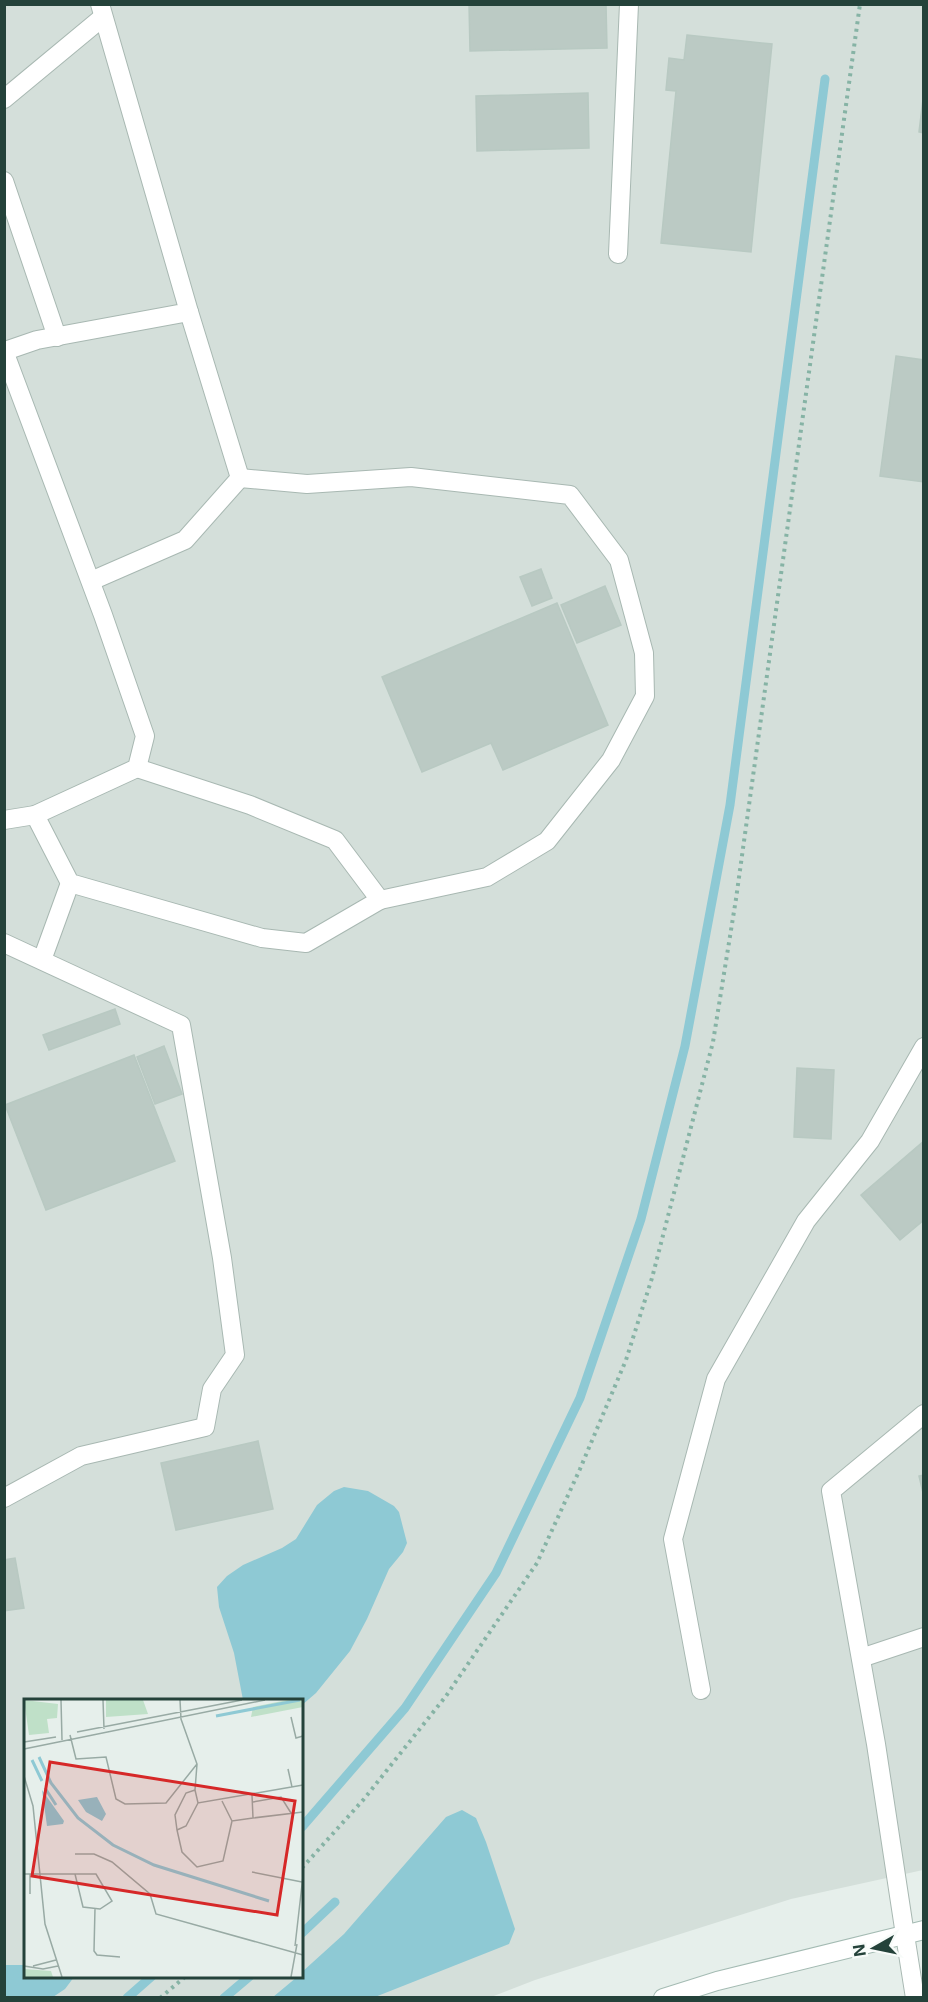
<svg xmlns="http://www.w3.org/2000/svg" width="928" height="2002" viewBox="0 0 928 2002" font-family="Inter,sans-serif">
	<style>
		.built { fill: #d4dfda; fill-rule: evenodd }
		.water { fill: #8ec9d4 }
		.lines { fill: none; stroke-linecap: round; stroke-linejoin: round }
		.stream { stroke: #8ec9d4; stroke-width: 9 }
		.building { fill: #bbcac4; stroke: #b8c9c2; stroke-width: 1.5 }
		.lane-casing { stroke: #a8b8b2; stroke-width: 20 }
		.street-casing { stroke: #a8b8b2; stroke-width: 20 }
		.secondary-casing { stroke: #a4bbb3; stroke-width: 20 }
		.path { stroke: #86b3a5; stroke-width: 4; stroke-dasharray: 3 4.5; stroke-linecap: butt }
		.lane { stroke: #fff; stroke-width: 18 }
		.street { stroke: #fff; stroke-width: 18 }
		.secondary { stroke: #fff; stroke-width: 18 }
		.inset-river { fill: none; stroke: #8ec9d4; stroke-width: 3 }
		.inset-road { fill: none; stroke: #98aaa4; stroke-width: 1.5 }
		.view { fill: #d62828; fill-opacity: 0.15; stroke: #d62828; stroke-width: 3 }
		.inset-edge { fill: none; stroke: #24423a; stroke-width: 3 }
	</style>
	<rect width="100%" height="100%" fill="#e6efeb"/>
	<path class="built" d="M5 5H923V1870L791 1899 535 1980 491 1997 5 1998ZM26 1700H302V1976H26Z"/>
	<g class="water">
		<polygon points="344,1487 368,1491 394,1506 399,1512 407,1543 403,1552 389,1569 367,1619 350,1651 316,1693 302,1705 302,1700 243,1700 234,1653 219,1607 217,1587 227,1576 243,1565 282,1548 296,1539 317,1505 334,1491"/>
		<polygon points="462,1810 476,1818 486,1842 515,1929 509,1944 375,1997 273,1997 297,1977 302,1976 302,1972 344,1934 446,1817"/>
		<polygon points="5,1965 25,1965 26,1976 74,1977 65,1989 53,1997 5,1997"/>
	</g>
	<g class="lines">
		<g class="stream">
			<polyline points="302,1827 405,1708 496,1573 580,1398 641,1219 685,1046 730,805 825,79"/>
			<polyline points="302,1933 335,1902"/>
			<polyline points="127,1998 152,1976"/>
			<polyline points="224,1998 250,1976"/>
		</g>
	</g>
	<g class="building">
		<polygon points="469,4 606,4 607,48 470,51"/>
		<polygon points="687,35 772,44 751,252 661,243 676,91 666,90 669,58 684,60"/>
		<polygon points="924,91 924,133 919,132"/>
		<polygon points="588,93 589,148 477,151 476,96"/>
		<polygon points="896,356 924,360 924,482 880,476"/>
		<polygon points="541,569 552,598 532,606 520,577"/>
		<polygon points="605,586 621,625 577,643 561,605"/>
		<polygon points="557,603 608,725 503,770 491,743 422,772 382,677"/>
		<polygon points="115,1009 120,1024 49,1050 43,1035"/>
		<polygon points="164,1046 182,1094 155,1104 137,1057"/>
		<polygon points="134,1055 175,1161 46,1210 5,1105"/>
		<polygon points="797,1068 834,1070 831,1139 794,1137"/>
		<polygon points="924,1141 924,1220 900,1240 861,1195"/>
		<polygon points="258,1441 273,1509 176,1530 161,1463"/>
		<polygon points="924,1475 924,1497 919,1476"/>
		<polygon points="15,1558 24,1608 4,1611 4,1560"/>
	</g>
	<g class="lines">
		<defs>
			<g id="lane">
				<polyline points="4,99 103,17"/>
				<polyline points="4,181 57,337"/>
				<polyline points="618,254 629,4"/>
				<polyline points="4,351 103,615 145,736 137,768 35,815 4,820"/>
				<polyline points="5,351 37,340 189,312 100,4"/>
				<polyline points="91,581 185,540 240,478 189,312"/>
				<polyline points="137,768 250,805 335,840 380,900 487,877 547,841 611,760 645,696 644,653 619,560 570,495 411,477 307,484 240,478"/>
				<polyline points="35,815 70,883 262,938 306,943 380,900"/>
				<polyline points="4,943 181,1025 222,1258 235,1355 212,1389 205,1427 81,1456 4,1498"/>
				<polyline points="42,960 70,883"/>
				<polyline points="861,1658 924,1637"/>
				<polyline points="701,1690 673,1539 716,1379 806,1221 870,1141 924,1047"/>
				<polyline points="905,1935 876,1744 831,1491 924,1414"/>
			</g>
			<polyline id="street" points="905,1935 915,1998"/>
			<polyline id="secondary" points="663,1998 717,1981 924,1930"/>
		</defs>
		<use href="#lane" class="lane-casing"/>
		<use href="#street" class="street-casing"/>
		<use href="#secondary" class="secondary-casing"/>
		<g class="path">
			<polyline points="302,1868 364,1799 446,1696 537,1563 580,1469 626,1360 652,1278 713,1042 736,899 860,4"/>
			<polyline points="160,1998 186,1976"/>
		</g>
		<use href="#lane" class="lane"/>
		<use href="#street" class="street"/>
		<use href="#secondary" class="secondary"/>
	</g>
	<g transform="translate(24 1699)">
		<rect width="279" height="279" fill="#e6efeb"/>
		<path d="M0 1 34 5 33 19 23 20 25 34 5 36ZM82 1H119L124 15 82 18ZM263 1H279V8L227 18 229 8ZM0 270 27 272 29 278H0Z" fill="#bfe0c8"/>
		<path d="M18 91 40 122 39 125 23 127ZM73 98 82 115 78 122 62 113 54 101Z" fill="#8ec9d4"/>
		<path class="inset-river" d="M192 17 276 1M15 58 27 84 54 119 89 146 130 166 245 202M8 61 18 82M21 89 32 106"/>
		<path class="inset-road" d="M37 1 38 41M79 1 80 30M156 1 157 20 173 65 171 91 174 104 279 86M267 18 272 39 279 37M53 33 218 1M46 36 52 60 82 58 92 100 101 105 142 104 173 65M0 43 32 38M0 50 241 1M264 70 268 88M0 77 9 107 21 225 38 278M228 96 229 119 279 113M198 102 208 122 229 119M229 103 257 98 267 114M174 104 162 127 153 131 158 153 173 168 199 162 208 122M153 131 151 116 162 94 171 91M51 155H70L88 163 126 195 132 215 279 256M228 173 278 183M0 175H72L88 202 76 210 59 208 51 175M6 175V195M71 209 70 252 73 256 96 258M271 247 279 177M0 267 19 270 34 267M9 267 32 261M267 278 273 245"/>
		<path class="view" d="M26 63 271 102 253 216 8 177Z"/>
		<rect width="279" height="279" class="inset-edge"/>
	</g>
	<rect width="928" height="2002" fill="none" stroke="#24423a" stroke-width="12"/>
	<g transform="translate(874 1948) rotate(261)" stroke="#f7fbf9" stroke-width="4.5" paint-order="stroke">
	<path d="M0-4.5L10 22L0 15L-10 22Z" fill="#24423a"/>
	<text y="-9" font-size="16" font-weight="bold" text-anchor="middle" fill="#24423a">N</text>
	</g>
</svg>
